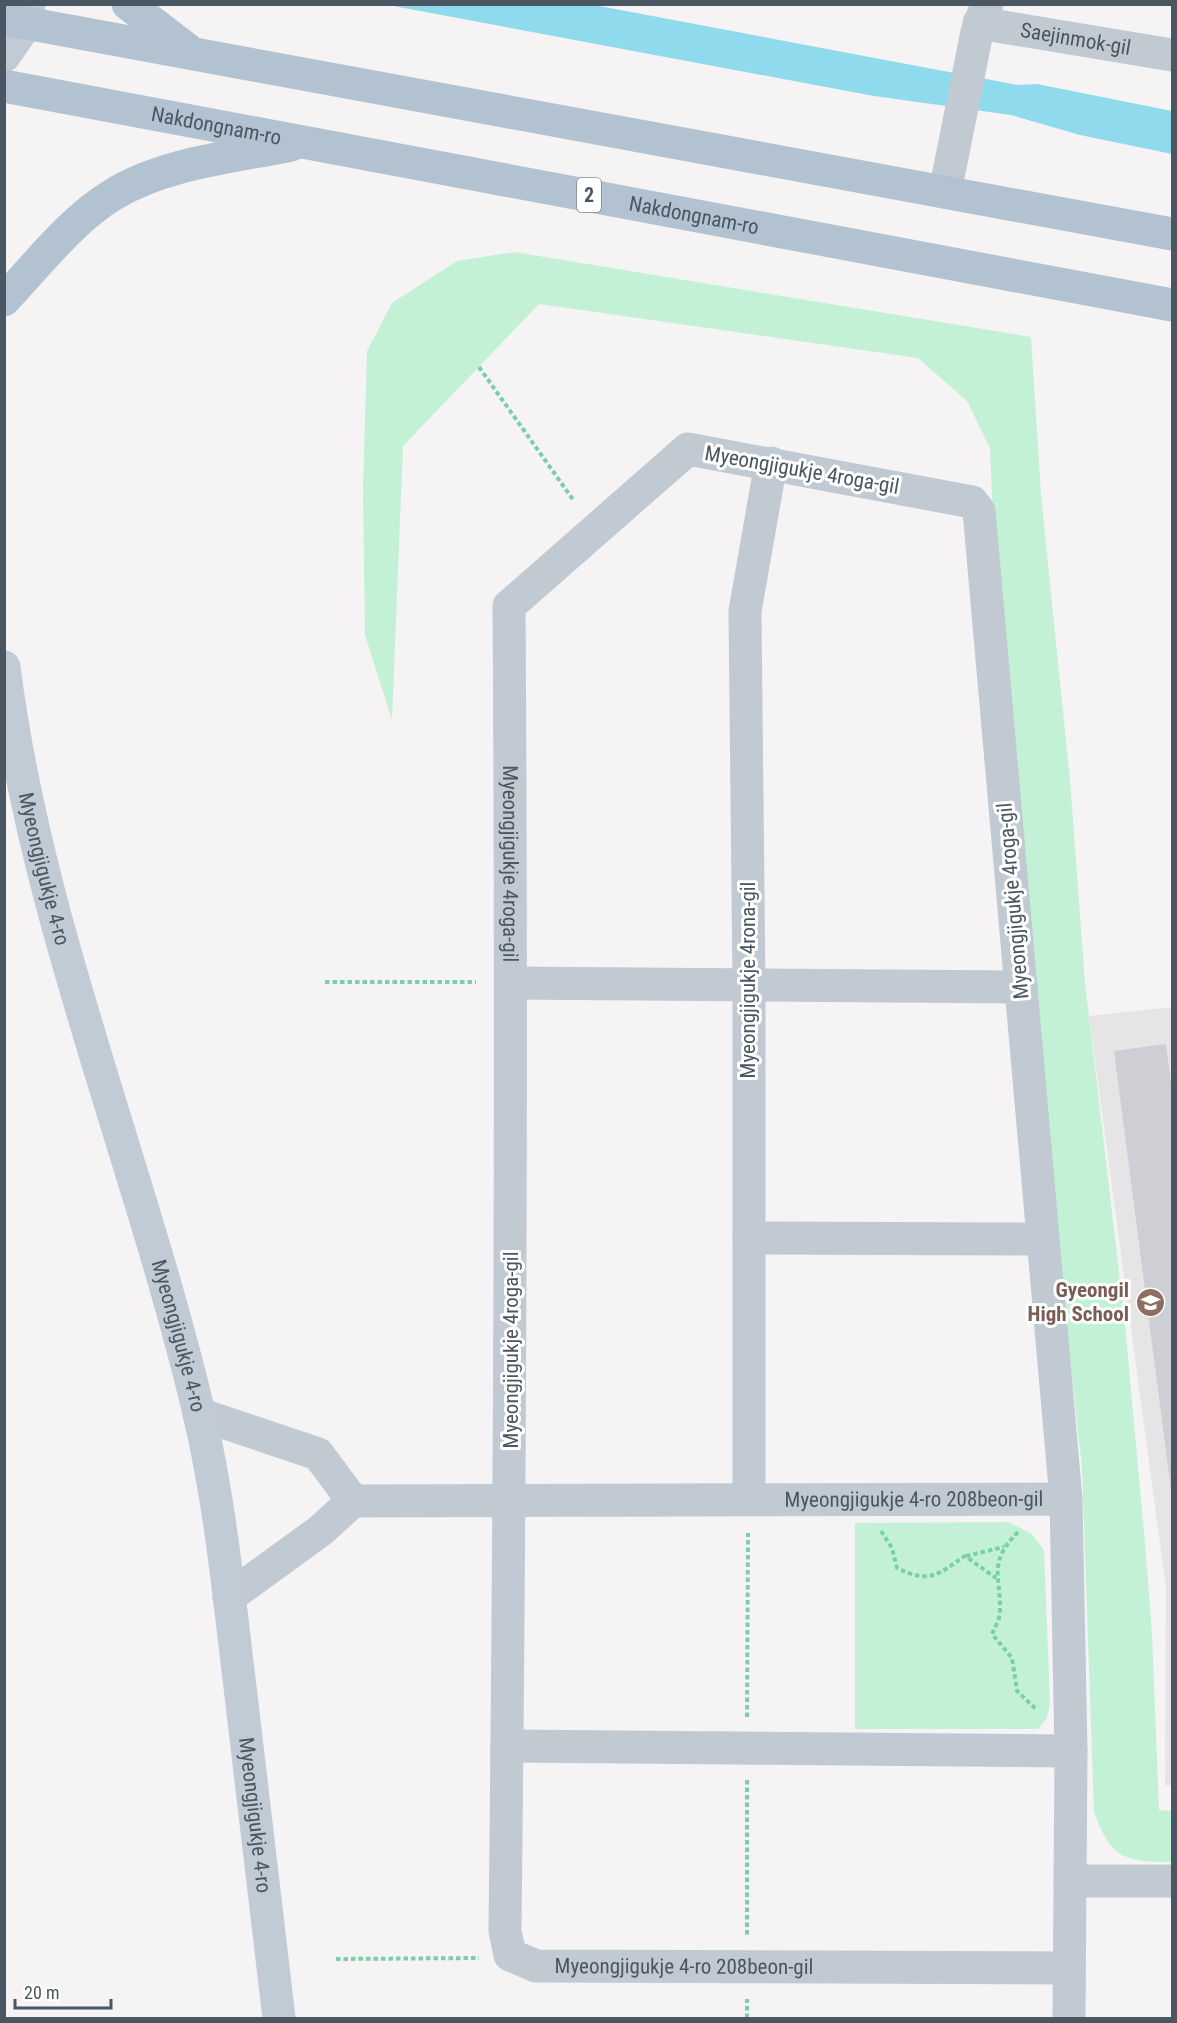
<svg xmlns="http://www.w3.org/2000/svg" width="1177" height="2023" viewBox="0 0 1177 2023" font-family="'Roboto Condensed',sans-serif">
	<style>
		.education { fill: #e6e4e5 }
		.green { fill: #c3f1d5 }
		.water { fill: #90daee }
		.building { fill: #cdcfd5 }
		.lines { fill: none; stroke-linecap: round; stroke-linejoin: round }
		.path { stroke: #7ad0a6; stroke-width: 4; stroke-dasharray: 4.5 3; stroke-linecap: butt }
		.street { stroke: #c1cad2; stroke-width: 33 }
		.secondary { stroke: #c1cbd6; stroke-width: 33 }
		.primary { stroke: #b3c2d1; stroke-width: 33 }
		.labels { text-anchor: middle; stroke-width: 6; stroke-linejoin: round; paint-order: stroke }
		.shield { fill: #fff; stroke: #808990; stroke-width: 1.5 }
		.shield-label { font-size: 20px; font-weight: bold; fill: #4a5661 }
		.street-label { font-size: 21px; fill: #4a5661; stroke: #fff }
		.education-label { font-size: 21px; font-weight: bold; fill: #785e54; stroke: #fff; text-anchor: end }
	</style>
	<rect width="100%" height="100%" fill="#f5f3f3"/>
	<polygon class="education" points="1172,1007 1172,1785 1165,1785 1166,1588 1089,1016"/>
	<g class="green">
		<path d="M514 252 1031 337 1041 495 1070 780 1085 983 1124 1314 1145 1543 1152 1634 1159 1810 1172 1811V1862C1125 1862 1111 1859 1094 1812L1082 1467 1049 1172 997 615 990 448 967 401 918 358 539 304 403 446 392 720 365 635 363 489 367 351 392 303 457 261Z"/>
		<polygon points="1009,1522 1032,1534 1044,1550 1050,1703 1047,1718 1038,1729 855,1729 855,1523"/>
	</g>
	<polygon class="water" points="388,5 594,5 1018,85 1037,84 1172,111 1172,154 1080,135 1011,115 874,96"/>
	<polygon class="building" points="1166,1044 1172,1091 1171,1490 1114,1051"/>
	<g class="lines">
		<g class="path">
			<polyline points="479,367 574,501"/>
			<polyline points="325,982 476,982"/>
			<path d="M881 1531 892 1548 897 1568C930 1584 937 1575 965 1556L996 1578"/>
			<path d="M1018 1532C987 1563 1001 1576 1000 1612 1000 1619 995 1627 992 1634L1012 1658 1017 1691 1037 1710"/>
			<polyline points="966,1556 1004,1547"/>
			<polyline points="747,1717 748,1533"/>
			<polyline points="747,1780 747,1935"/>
			<polyline points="336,1959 479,1958"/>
			<polyline points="747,2018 747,1999"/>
		</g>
		<g class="street">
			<path id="s1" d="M979 23 1172 55"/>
			<polyline points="945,192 977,32 987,4"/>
			<polyline points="512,983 1021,987"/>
			<polyline points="749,1238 1043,1239"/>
			<polyline points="199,1414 318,1454 353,1501 320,1531 229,1597"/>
			<polyline points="749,1498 749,986 745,611 771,463"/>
			<path id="s2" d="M1066 1499 979 511 972 502 688 449 509 606C512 1048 510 1489 505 1931L510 1955 536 1966 1069 1968"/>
			<path id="s3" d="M353 1501 1066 1499 1071 1751 1069 2018"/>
			<polyline points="507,1746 1071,1751"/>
			<polyline points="1070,1881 1172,1881"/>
		</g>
		<g class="secondary">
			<polyline points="4,56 27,23 29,4"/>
			<path id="s4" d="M4 667C36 921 140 1164 199 1413 220 1502 229 1596 240 1687 253 1798 266 1908 279 2018"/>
		</g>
		<g class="primary">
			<polyline points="128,4 187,49"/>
			<polyline points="4,19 1172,234"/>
			<path id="s5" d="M4 86 1172 305"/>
			<path d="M4 300C38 264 71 220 114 194 165 163 233 157 291 145"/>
		</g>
	</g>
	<defs>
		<symbol id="school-disc" viewBox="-11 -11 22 22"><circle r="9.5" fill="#8d6e63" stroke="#fff"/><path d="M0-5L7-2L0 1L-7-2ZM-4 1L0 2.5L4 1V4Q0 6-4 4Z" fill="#fff"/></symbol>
	</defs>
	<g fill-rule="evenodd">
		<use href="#school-disc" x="1134" y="1286" width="33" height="33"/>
	</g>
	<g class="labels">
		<rect class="shield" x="577" y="178" width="24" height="34" rx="4.5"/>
		<g class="shield-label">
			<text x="589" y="202">2</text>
		</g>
		<g class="street-label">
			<text dy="7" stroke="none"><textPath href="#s1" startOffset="98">Saejinmok-gil</textPath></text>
			<text dy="7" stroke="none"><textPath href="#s5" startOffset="216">Nakdongnam-ro</textPath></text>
			<text dy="7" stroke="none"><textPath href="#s5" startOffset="702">Nakdongnam-ro</textPath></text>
			<text transform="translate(802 470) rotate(10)" y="7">Myeongjigukje 4roga-gil</text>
			<text dy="7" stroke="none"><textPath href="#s2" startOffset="1788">Myeongjigukje 4roga-gil</textPath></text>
			<text dy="7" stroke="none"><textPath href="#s4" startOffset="206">Myeongjigukje 4-ro</textPath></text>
			<text transform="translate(1013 901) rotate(-95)" y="7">Myeongjigukje 4roga-gil</text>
			<text transform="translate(748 980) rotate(-90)" y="7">Myeongjigukje 4rona-gil</text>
			<text dy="7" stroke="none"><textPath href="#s4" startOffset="692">Myeongjigukje 4-ro</textPath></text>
			<text transform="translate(511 1350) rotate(-90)" y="7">Myeongjigukje 4roga-gil</text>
			<text dy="7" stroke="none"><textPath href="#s3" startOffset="561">Myeongjigukje 4-ro 208beon-gil</textPath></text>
			<text dy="7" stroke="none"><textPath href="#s4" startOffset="1178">Myeongjigukje 4-ro</textPath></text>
			<text dy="7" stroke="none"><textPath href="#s2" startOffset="3056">Myeongjigukje 4-ro 208beon-gil</textPath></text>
		</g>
		<g class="education-label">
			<text x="1129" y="1297">Gyeongil<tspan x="1129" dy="24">High School</tspan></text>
		</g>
	</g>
	<rect width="1177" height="2023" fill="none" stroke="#4a5661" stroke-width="12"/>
	<path d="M15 1999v9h96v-9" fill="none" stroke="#4a5661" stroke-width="3"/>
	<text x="24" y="1999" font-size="18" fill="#4a5661" stroke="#ffffff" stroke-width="4.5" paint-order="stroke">20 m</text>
</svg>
